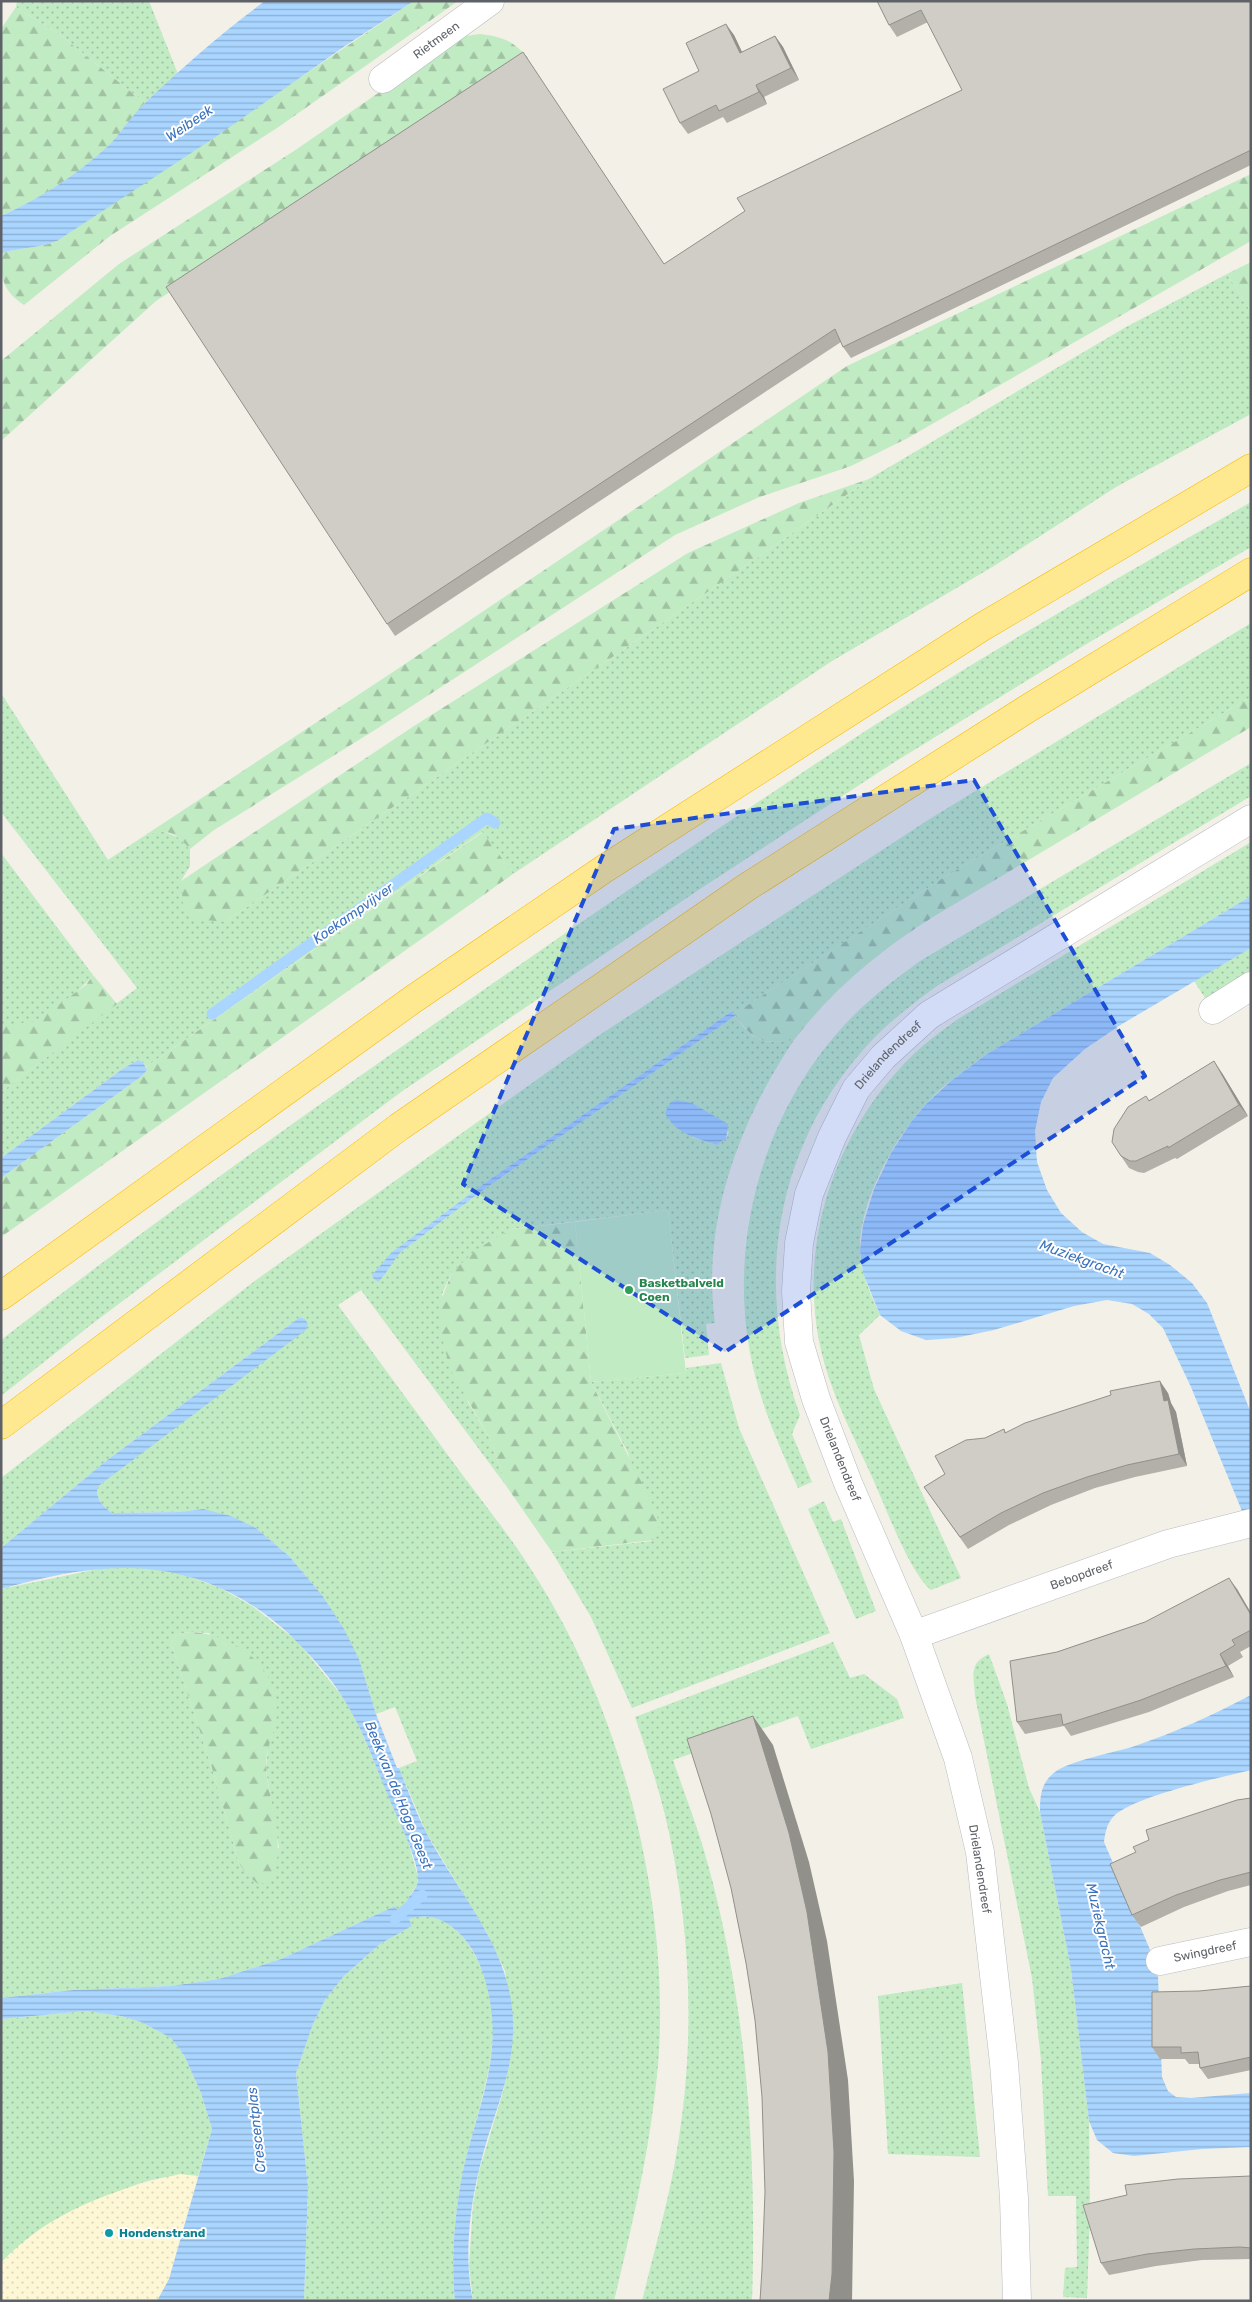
<svg xmlns="http://www.w3.org/2000/svg" width="1252" height="2302" viewBox="0 0 1252 2302" font-family="Rubik,sans-serif">
	<style>
		.grass { fill: url(#grass-dots); fill-rule: evenodd }
		.forest { fill: url(#forest-firs) }
		.sand { fill: url(#sand-dots) }
		.garden { fill: #c1ebc3 }
		.water { fill: url(#water-rules) }
		.lines { fill: none; stroke-linecap: round; stroke-linejoin: round }
		.stream { stroke: #a9d5ff; stroke-width: 11 }
		.street-casing { stroke: #b9bcc1; stroke-width: 29 }
		.highway-casing { stroke: #f8b800; stroke-width: 29 }
		.street { stroke: #fff; stroke-width: 28 }
		.highway { stroke: #ffe990; stroke-width: 28 }
		.wall { fill: #b2b0a9 }
		.shaded-wall { fill: #91908a }
		.building { fill: #cfcdc5; stroke: #91908a }
		.marked { fill: #1d4ed8; fill-opacity: 0.2; stroke: #1d4ed8; stroke-width: 4; stroke-dasharray: 10 6; stroke-linejoin: round }
		.leisure-dot { fill: #2e9e5b; stroke: #fff; stroke-width: 2 }
		.culture-dot { fill: #0f9aa8; stroke: #fff; stroke-width: 2 }
		.labels { text-anchor: middle; stroke-width: 4; stroke-linejoin: round; paint-order: stroke }
		.street-label { font-size: 12px; fill: #5e6268; stroke: #fff }
		.leisure-label { font-size: 12px; font-weight: bold; fill: #27864d; stroke: #fff; text-anchor: start }
		.culture-label { font-size: 12px; font-weight: bold; fill: #0d838f; stroke: #fff; text-anchor: start }
		.water-label { font-size: 14px; font-style: italic; fill: #3a72bd; stroke: #fff }
	</style>
	<defs>
		<pattern id="grass-dots" width="8" height="8" patternUnits="userSpaceOnUse" patternTransform="scale(1.25)"><rect width="8" height="8" fill="#c1ebc3"/><path d="M2 2h.1M6 6h.1" fill="none" stroke="#a0c2a2" stroke-width="1.8" stroke-linecap="round"/></pattern>
		<pattern id="forest-firs" width="22" height="20" patternUnits="userSpaceOnUse" patternTransform="scale(1.25)"><rect width="22" height="20" fill="#c1ebc3"/><path d="M5 1l3.5 6h-7zM16 11l3.5 6h-7z" fill="#a0c2a2"/></pattern>
		<pattern id="sand-dots" width="8" height="8" patternUnits="userSpaceOnUse" patternTransform="scale(1.25)"><rect width="8" height="8" fill="#fef7d5"/><path d="M2 2h.1M6 6h.1" fill="none" stroke="#dcd6ba" stroke-width="1.8" stroke-linecap="round"/></pattern>
		<pattern id="water-rules" width="6" height="5" patternUnits="userSpaceOnUse" patternTransform="scale(1.25)"><rect width="6" height="5" fill="#a9d5ff"/><path d="M0 2.5h6" fill="none" stroke="#8db0d2"/></pattern>
	</defs>
	<rect width="100%" height="100%" fill="#f2f0e7"/>
	<g class="grass">
		<polygon points="17,1 149,1 178,74 145,103 60,35 16,7"/>
		<polygon points="1227,274 1251,312 1251,414 1116,487 994,566 832,661 513,874 482,832 146,1067 143,1062 138,1060 121,1070 1,1158 1,1092 137,988 1,812 1,693 108,860 144,836 161,830 179,838 190,849 190,866 181,881 225,922 750,563 869,479 1126,327"/>
		<path d="M1251 502V547L1078 649 893 763 697 891 401 1092 92 1324 1 1396V1340C153 1222 309 1111 466 1002 599 910 732 818 867 730 992 650 1121 576 1251 502Z"/>
		<path d="M1251 623V697L943 878 734 1014 732 1011 482 1185 392 1252 382 1279 391 1262 401 1252 486 1188 735 1016C755 1043 761 1044 794 1040 739 1122 701 1223 715 1323L706 1324 709 1355 685 1358 668 1210 513 1229 452 1272 442 1294 468 1402 491 1441 507 1487 361 1290 338 1305C379 1361 420 1417 461 1473 486 1506 512 1539 534 1574 622 1710 671 1904 658 2065 651 2145 633 2222 614 2301H473L469 2266 473 2204 479 2171 503 2092 510 2060 513 2032 505 1971 486 1931 427 1834 399 1768 417 1761 395 1707 376 1714 359 1659 322 1595 289 1556 256 1528 203 1509 180 1512 112 1513C102 1505 97 1501 97 1488L101 1484 305 1319 300 1317 106 1461 1 1548V1478L256 1280 598 1036 928 820ZM729 1131 726 1141 723 1140 717 1145 691 1137Z"/>
		<path d="M1251 763V796L937 986C915 1002 894 1018 875 1037 775 1140 752 1282 800 1415L792 1434 812 1482 798 1488C782 1452 766 1417 756 1379 722 1252 761 1109 853 1016 874 995 897 978 920 961Z"/>
		<path d="M1251 842V896L987 1054C965 1070 942 1085 925 1105 894 1139 859 1202 860 1249 860 1272 871 1295 880 1315L859 1335 874 1389 961 1578 931 1590C909 1572 885 1505 872 1477 855 1439 835 1402 824 1362 795 1257 829 1143 903 1065 919 1047 939 1033 958 1019Z"/>
		<path d="M1 853 93 975C85 987 50 1015 36 1021 27 1025 10 1027 1 1026Z"/>
		<polygon points="1251,948 1251,975 1205,998 1194,981"/>
		<polygon points="721,1363 739,1428 830,1633 632,1708 591,1617 552,1552 652,1541 628,1453 591,1382 686,1373 686,1368"/>
		<polygon points="824,1501 833,1522 841,1519 876,1611 856,1619 808,1509"/>
		<path d="M134 1566 179 1573 220 1588 252 1606 297 1641 342 1696 355 1717 408 1841 418 1877 417 1885 407 1899 411 1907 399 1913 395 1906 281 1959 219 1979 171 1986 73 1990 1 1998V1589L98 1569ZM192 1632 209 1633 274 1729 268 1748 266 1770 279 1848 239 1863 212 1768 171 1643C175 1633 182 1633 192 1632Z"/>
		<path d="M833 1642 850 1678 864 1674 897 1699 904 1718 811 1749 798 1716 673 1760C683 1789 694 1818 703 1847 746 1994 757 2148 752 2301H642C654 2251 669 2200 677 2150 696 2039 691 1924 665 1815 657 1782 646 1750 635 1717Z"/>
		<path d="M989 1654 1007 1704 1029 1788 1040 1812 1071 1969 1089 2121 1090 2211 1087 2298 1063 2297 1065 2268 1077 2267 1076 2196H1048L1041 2060 1032 1978 975 1696C974 1677 968 1663 989 1654Z"/>
		<path d="M418 1916C439 1915 456 1926 468 1944 522 2024 474 2104 460 2188 454 2224 451 2264 455 2301H304L308 2187 296 2073 313 2024 325 2000 344 1976 380 1944 412 1926 409 1919Z"/>
		<polygon points="962,1983 980,2157 888,2154 878,1996"/>
		<path d="M86 2011 121 2016 141 2022 171 2038 184 2055 201 2093 212 2129 198 2176C149 2171 99 2199 58 2223 36 2236 18 2244 1 2263V2019Z"/>
	</g>
	<g class="forest">
		<path d="M414 1H458L277 128 110 236 24 305C2 290 1 278 1 253 20 248 39 248 57 241Z"/>
		<path d="M16 7 60 35 145 103C133 117 122 132 110 144 79 175 41 198 1 216V29Z"/>
		<path d="M480 34C503 37 512 40 528 58L156 301 1 441V361L119 264 294 151 419 65 448 42 466 36Z"/>
		<path d="M1251 174V241L906 439 851 466 757 498 675 535 378 728 214 830 190 849C173 831 167 828 144 836L396 670 847 366Z"/>
		<polygon points="1251,262 1251,312 1227,274"/>
		<polygon points="869,479 750,563 225,922 196,919 183,905 181,881 414,726 688,553 799,503"/>
		<path d="M1251 697V727L933 917C879 951 832 990 794 1040 759 1044 755 1042 734 1014L943 878Z"/>
		<polygon points="483,832 513,874 1,1237 1,1178 142,1076 147,1070 146,1067"/>
		<polygon points="93,975 117,1004 1,1092 1,1026 36,1021 86,985"/>
		<polygon points="575,1222 591,1382 651,1501 658,1519 659,1534 653,1540 552,1552 507,1487 491,1441 450,1369 440,1328 439,1306 452,1272 476,1250 497,1237 513,1229"/>
		<path d="M192 1632C235 1635 278 1666 277 1713 276 1725 272 1735 269 1746 265 1759 266 1772 268 1784 272 1805 293 1883 258 1884L246 1874 239 1863 212 1768 171 1643C175 1633 182 1633 192 1632Z"/>
	</g>
	<path class="sand" d="M180 2174 198 2176 169 2279 157 2301H1V2263C47 2212 115 2189 180 2174Z"/>
	<polygon class="garden" points="668,1210 686,1373 591,1382 575,1222"/>
	<g class="water">
		<path d="M265 1H414L345 46 214 138 57 241C39 248 20 248 1 253V216C41 198 77 175 109 145 122 132 132 115 146 102 184 66 223 32 265 1Z"/>
		<polygon points="1251,896 1251,948 1122,1024 1085,1049 1053,1078 1041,1102 1035,1131 1037,1162 1047,1190 1061,1213 1082,1232 1103,1244 1150,1253 1170,1265 1192,1283 1207,1303 1251,1413 1251,1533 1191,1387 1163,1328 1149,1314 1132,1304 1107,1300 1074,1306 994,1330 955,1338 926,1340 901,1331 880,1315 863,1273 860,1250 863,1225 874,1189 891,1153 911,1122 926,1104 952,1080 987,1054"/>
		<path d="M732 1011 735 1016 486 1188 401 1252C393 1260 384 1278 378 1282L373 1278 372 1275 392 1252 482 1185Z"/>
		<polygon points="138,1060 143,1062 147,1070 142,1076 1,1178 1,1158 121,1070"/>
		<path d="M676 1100 692 1103 728 1124 726 1141 723 1140 717 1145C696 1138 676 1134 665 1113L670 1103Z"/>
		<path d="M300 1317 305 1319 308 1324 306 1330 101 1484 97 1488C97 1501 102 1505 112 1513L180 1512 203 1509 231 1516 256 1528 289 1556 322 1595 344 1629 359 1659 376 1714 397 1768H399C408 1790 416 1813 427 1834 462 1900 516 1953 513 2033 512 2070 498 2105 487 2140 472 2190 462 2249 473 2301H455C451 2264 454 2224 460 2187 472 2116 506 2061 487 1987 482 1966 473 1946 457 1931 442 1918 428 1913 409 1919L412 1926 380 1944 344 1976 325 2000 313 2024 296 2073 308 2187 304 2301H157L169 2279 212 2129 201 2093 184 2055 171 2038 141 2022 121 2016 86 2011 1 2019V1998L73 1990 171 1986 219 1979 281 1959 395 1906 399 1913 411 1907 407 1899C412 1893 418 1887 418 1879 418 1859 400 1824 392 1805 376 1769 364 1730 343 1698 331 1678 313 1658 297 1642 278 1621 246 1599 220 1588 146 1555 76 1568 1 1589V1548L106 1461Z"/>
		<path d="M1251 1695V1770C1222 1777 1131 1797 1113 1817 1107 1824 1105 1833 1104 1842L1151 1952 1148 1966 1158 1976 1162 2077 1168 2091 1176 2097 1191 2098 1251 2093V2147L1202 2149 1134 2156 1113 2153 1097 2140 1089 2121 1071 1969 1040 1812C1040 1795 1041 1783 1055 1772 1069 1761 1116 1752 1135 1746 1176 1732 1213 1715 1251 1695Z"/>
	</g>
	<g class="lines">
		<g class="stream">
			<polyline points="212,1014 487,818 495,823"/>
			<polyline points="395,1919 422,1895"/>
		</g>
		<defs>
			<g id="street">
				<path id="s1" d="M383 79 490 1"/>
				<polyline points="1213,1010 1251,986"/>
				<path id="s2" d="M914 1635 1168 1544 1251 1523"/>
				<path id="s3" d="M1160 1961 1251 1942"/>
				<path id="s4" d="M1017 2301 1014 2198 1004 2063 980 1852 958 1758 914 1635 848 1483 816 1399 799 1342 796 1291 799 1243 809 1194 832 1137 856 1089 883 1057 929 1015 1251 819"/>
			</g>
			<g id="highway">
				<polyline points="1,1296 412,1000 604,869 982,627 1251,468"/>
				<polyline points="1,1425 399,1127 747,887 1027,709 1251,572"/>
			</g>
		</defs>
		<use href="#street" class="street-casing"/>
		<use href="#highway" class="highway-casing"/>
		<use href="#street" class="street"/>
		<use href="#highway" class="highway"/>
	</g>
	<g class="wall">
		<polygon points="877,1 1251,1 1251,165 851,358 843,347 841,342 395,636 387,624 664,264 962,90 928,22 897,37 889,25"/>
		<polygon points="734,35 742,52 775,36 783,47 799,80 764,97 767,104 727,123 723,117 688,134 680,123 699,71"/>
		<polygon points="1222,1073 1248,1116 1177,1159 1175,1158 1144,1173 1138,1172 1129,1168 1121,1156 1149,1100"/>
		<polygon points="1168,1393 1171,1403 1176,1412 1187,1466 1135,1477 1095,1488 1051,1505 1009,1525 968,1549 924,1487 945,1474 985,1438 1004,1429 1006,1433"/>
		<polygon points="1237,1589 1251,1613 1251,1646 1240,1652 1243,1657 1228,1666 1234,1677 1149,1712 1071,1736 1064,1726 1025,1734 1017,1722 1057,1652 1145,1622"/>
		<polygon points="1251,1798 1251,1885 1228,1891 1184,1907 1141,1927 1132,1915"/>
		<polygon points="1251,1986 1251,2070 1208,2079 1200,2068 1199,2064 1189,2064 1185,2059 1160,2059 1152,2047 1199,1991"/>
		<polygon points="1251,2176 1251,2259 1202,2260 1156,2266 1109,2275 1101,2263"/>
	</g>
	<g class="shaded-wall">
		<polygon points="726,24 734,35 748,65 740,53"/>
		<polygon points="775,36 783,47 799,80 791,68"/>
		<polygon points="756,85 764,97 767,104 759,92"/>
		<polygon points="1214,1061 1222,1073 1248,1116 1239,1105"/>
		<polygon points="1160,1381 1168,1393 1171,1403 1176,1412 1187,1466 1179,1454 1164,1401"/>
		<polygon points="1229,1578 1237,1589 1251,1613 1251,1615"/>
		<polygon points="1220,1654 1228,1666 1234,1677 1226,1666"/>
		<polygon points="753,1716 773,1745 809,1862 827,1941 848,2080 854,2181 852,2301 829,2301"/>
	</g>
	<g class="building">
		<polygon points="877,1 1251,1 1251,150 843,347 835,329 387,624 166,287 523,52 664,264 745,211 737,198 962,90 921,10 889,25"/>
		<polygon points="726,24 740,53 775,36 791,68 756,85 759,92 719,111 716,105 680,123 663,89 699,71 686,43"/>
		<polygon points="1214,1061 1239,1105 1168,1148 1168,1146 1136,1161 1130,1161 1121,1156 1112,1142 1114,1129 1128,1107 1146,1096 1149,1101"/>
		<polygon points="1160,1381 1164,1401 1168,1400 1179,1454 1127,1465 1087,1477 1043,1493 1001,1513 960,1537 924,1487 945,1474 935,1456 966,1440 985,1438 1004,1429 1005,1433 1025,1423 1111,1395 1110,1391"/>
		<polygon points="1229,1578 1251,1615 1251,1630 1232,1640 1235,1645 1220,1654 1226,1666 1141,1700 1063,1725 1061,1714 1017,1722 1010,1661 1057,1652 1145,1622"/>
		<polygon points="753,1716 789,1833 807,1912 828,2052 834,2152 832,2274 829,2301 760,2301 762,2269 765,2192 762,2097 755,2020 746,1963 731,1888 711,1814 687,1739"/>
		<polygon points="1251,1798 1251,1872 1220,1880 1176,1895 1132,1915 1110,1864 1136,1852 1133,1847 1149,1840 1146,1830 1237,1800"/>
		<polygon points="1251,1986 1251,2057 1200,2068 1198,2052 1181,2053 1181,2047 1152,2047 1152,1992 1199,1991"/>
		<polygon points="1251,2176 1251,2248 1240,2247 1194,2249 1147,2254 1101,2263 1083,2205 1127,2195 1125,2185 1178,2179"/>
	</g>
	<path class="marked" d="M974 780 1145 1076 725 1352 463 1184 614 829Z"/>
	<circle class="leisure-dot" cx="629" cy="1290" r="5"/>
	<circle class="culture-dot" cx="109" cy="2233" r="5"/>
	<g class="labels">
		<g class="street-label">
			<text dy="4" stroke="none"><textPath href="#s1" startOffset="66">Rietmeen</textPath></text>
			<text dy="4" stroke="none"><textPath href="#s4" startOffset="1304">Drielandendreef</textPath></text>
			<text transform="translate(840 1459) rotate(68)" y="4">Drielandendreef</text>
			<text dy="4" stroke="none"><textPath href="#s2" startOffset="178">Bebopdreef</textPath></text>
			<text transform="translate(980 1869) rotate(81)" y="4">Drielandendreef</text>
			<text dy="4" stroke="none"><textPath href="#s3" startOffset="46">Swingdreef</textPath></text>
		</g>
		<g class="leisure-label">
			<text x="639" y="1287">Basketbalveld<tspan x="639" dy="14">Coen</tspan></text>
		</g>
		<g class="culture-label">
			<text x="119" y="2237">Hondenstrand</text>
		</g>
		<g class="water-label">
			<text transform="translate(189 123) rotate(-34)" y="5">Weibeek</text>
			<text transform="translate(353 913) rotate(-35)" y="5">Koekampvijver</text>
			<text transform="translate(1082 1259) rotate(20)" y="5">Muziekgracht</text>
			<text transform="translate(399 1795) rotate(68)" y="5">Beek van de Hoge Geest</text>
			<text transform="translate(1101 1926) rotate(77)" y="5">Muziekgracht</text>
			<text transform="translate(256 2130) rotate(-96)" y="5">Crescentplas</text>
		</g>
	</g>
	<rect width="1252" height="2302" fill="none" stroke="#5e6268" stroke-width="5"/>
</svg>
